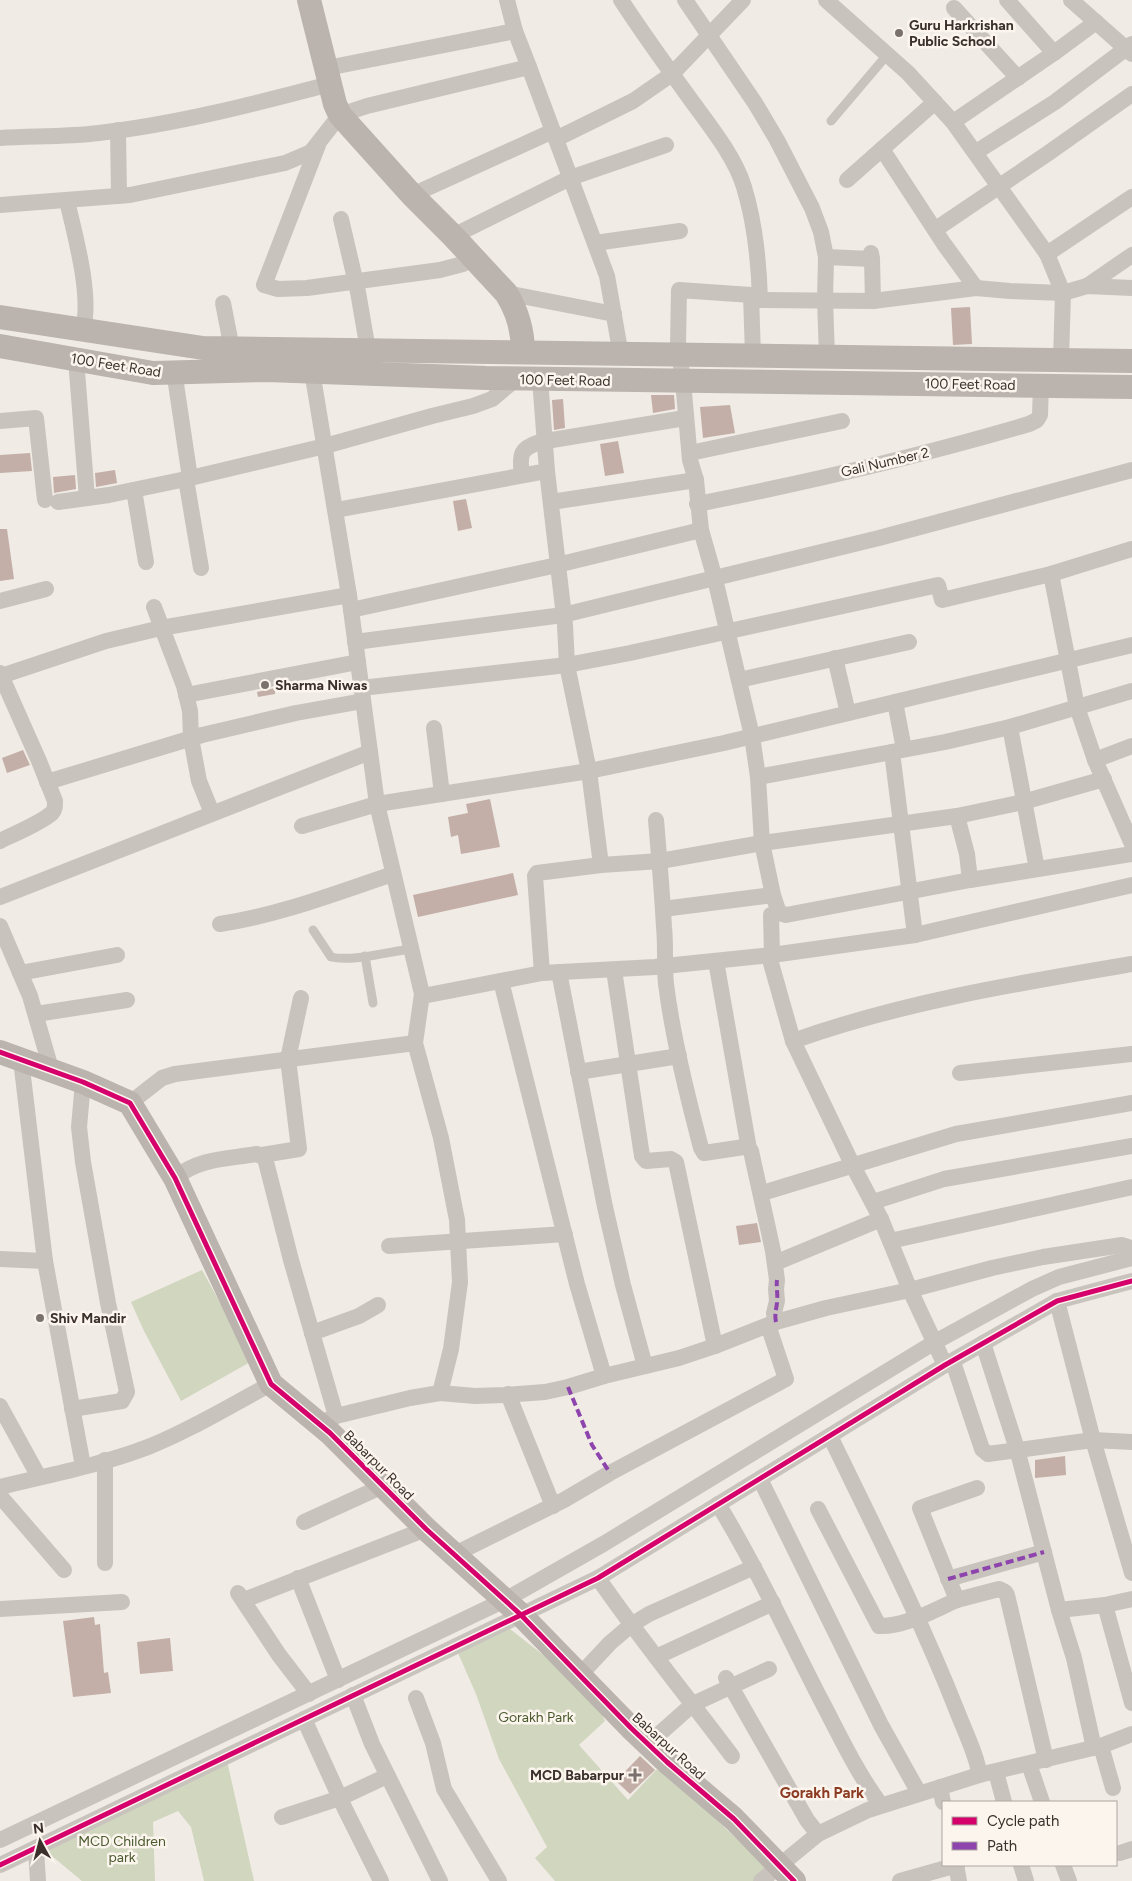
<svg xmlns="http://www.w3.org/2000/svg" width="1132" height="1881" viewBox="0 0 1132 1881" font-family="Figtree,sans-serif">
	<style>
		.green { fill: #d1d6bf }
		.building { fill: #c3afa7 }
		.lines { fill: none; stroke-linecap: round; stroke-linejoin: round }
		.lane { stroke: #c9c3be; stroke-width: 9 }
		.street { stroke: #c9c3be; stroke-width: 16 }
		.secondary { stroke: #bab3ae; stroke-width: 24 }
		.quiet { stroke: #8e44ad; stroke-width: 4; stroke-dasharray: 8 4; stroke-linecap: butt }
		.cycleway-casing { stroke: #fbf5ee; stroke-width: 8 }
		.cycleway { stroke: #d6006c; stroke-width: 5 }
		.poi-dot { fill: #7a716c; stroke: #fbf5ee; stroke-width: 2 }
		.labels { text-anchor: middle; stroke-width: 5; stroke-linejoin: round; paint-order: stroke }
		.poi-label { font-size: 14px; font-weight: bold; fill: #3b302b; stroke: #fbf5ee; text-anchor: start }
		.street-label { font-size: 14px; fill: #3b302b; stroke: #fbf5ee }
		.park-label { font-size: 14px; fill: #4a5a2e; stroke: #fbf5ee }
		.neighbourhood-label { font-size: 15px; font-weight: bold; fill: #8c3b22; stroke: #fbf5ee }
	</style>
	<rect width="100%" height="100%" fill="#f0ebe5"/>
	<g class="green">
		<polygon points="202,1270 252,1361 181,1401 144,1331 131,1302"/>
		<polygon points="506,1626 551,1661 599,1708 605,1721 579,1745 628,1800 656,1770 666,1771 768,1869 774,1881 555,1881 535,1858 547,1847 499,1759 476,1694 458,1653"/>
		<polygon points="227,1761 254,1881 204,1881 191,1827 178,1811 153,1822 155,1881 82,1881 46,1851"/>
	</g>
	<g class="building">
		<polygon points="970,307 972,344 953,345 951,308"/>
		<polygon points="651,395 674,395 675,409 653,413"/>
		<polygon points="563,399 565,428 554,430 552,400"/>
		<polygon points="730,405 735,433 703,438 700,407"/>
		<polygon points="618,441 624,473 605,476 600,444"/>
		<polygon points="30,453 32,471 0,473 0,455"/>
		<polygon points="115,470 117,483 96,487 95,473"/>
		<polygon points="75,475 76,489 54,493 53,477"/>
		<polygon points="466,499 472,528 458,531 453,501"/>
		<polygon points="0,529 7,529 14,579 0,581"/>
		<polygon points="275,688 275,694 258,697 257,692"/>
		<polygon points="23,750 30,765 7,773 2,758"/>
		<polygon points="490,799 500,847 461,854 458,835 451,837 448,817 468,813 466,804"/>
		<polygon points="513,873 518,895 418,917 413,895"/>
		<polygon points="757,1223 761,1242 739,1245 736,1226"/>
		<polygon points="1065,1456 1066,1475 1035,1478 1035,1460"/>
		<polygon points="94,1617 95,1625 100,1624 104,1673 108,1672 111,1693 73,1697 63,1621"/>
		<polygon points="170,1638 173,1671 140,1674 137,1642"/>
		<polygon points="640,1756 655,1770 630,1794 616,1781"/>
	</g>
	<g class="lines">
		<g class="lane">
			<polyline points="831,121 887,55"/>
			<path d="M313 930 331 957C351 962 389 952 410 949"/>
			<polyline points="365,956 373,1003"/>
		</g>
		<g class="street">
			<path d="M621 0C643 34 667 67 691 100 710 126 735 157 744 187 755 223 759 263 760 300"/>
			<polyline points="685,0 755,103 777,140 812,208 821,232 826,257 825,300 827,356"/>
			<polyline points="826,0 908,73 953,122 1047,254 1063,293 1061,360"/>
			<polyline points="1007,0 1054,53"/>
			<polyline points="1071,0 1132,54"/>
			<polyline points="954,8 1018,78"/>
			<polyline points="529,67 607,276 619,344 619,354"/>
			<polyline points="327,68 515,31 507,0"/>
			<polyline points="953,122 1054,53 1096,22"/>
			<polyline points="118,130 119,196"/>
			<path d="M0 138C33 136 66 137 99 133 177 124 254 104 330 84"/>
			<polyline points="556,139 633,101 672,74 743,0"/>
			<polyline points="318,145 264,285 278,289 307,288 440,270 463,264 471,256"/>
			<polyline points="882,149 944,244 976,288"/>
			<polyline points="976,152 1055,102 1132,44"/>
			<polyline points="847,180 935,102"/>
			<polyline points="412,195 553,131"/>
			<path d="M67 201C75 235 92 296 83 329"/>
			<polyline points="0,205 130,195 285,163 311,152 340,115 367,106 529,67 515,31"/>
			<polyline points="341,219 358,292 368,350"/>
			<polyline points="936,229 1047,154 1132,94"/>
			<polyline points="453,236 570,178 666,145"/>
			<polyline points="595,243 680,231"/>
			<polyline points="1047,254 1132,197"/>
			<polyline points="826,257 872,259 871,253"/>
			<polyline points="872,259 873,301"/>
			<polyline points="1087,286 1132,255"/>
			<polyline points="506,293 614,314"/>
			<polyline points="751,300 873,301 976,288 1010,291 1063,293 1087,286 1132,288"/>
			<polyline points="223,303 232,349"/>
			<polyline points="753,355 751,295 679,290 678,345 683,381 690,460 696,480 701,530 715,579 752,736 758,777 762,843 773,895 779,913"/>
			<polyline points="76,359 87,498"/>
			<polyline points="312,371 349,595 377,804 422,994 415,1043 441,1138 457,1220 460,1282 451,1349 440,1393"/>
			<polyline points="172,373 176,384 190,478"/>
			<polyline points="0,421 36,418 45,500"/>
			<polyline points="690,453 842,421"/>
			<polyline points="547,471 565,625 567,665 589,771 601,865"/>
			<path d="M522 475C519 455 520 448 540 442L685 418"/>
			<polyline points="186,479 201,568"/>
			<polyline points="134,490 146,562"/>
			<polyline points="58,502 109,495 186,479 325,446 432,416 473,406 492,399 516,379"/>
			<polyline points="551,502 696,480"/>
			<path d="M697 504C809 482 920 456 1029 424L1037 420 1040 415 1041 385"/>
			<polyline points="336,510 547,471 540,379"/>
			<polyline points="1051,574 1077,707 1095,760 1132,844"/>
			<polyline points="0,601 46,589"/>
			<polyline points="154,607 184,686 190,711 191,738 199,781 212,813"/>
			<polyline points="351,610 557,565 701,530"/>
			<polyline points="355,642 563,615 879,538 1132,470"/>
			<polyline points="835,658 848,713"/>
			<path d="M0 673 39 761 55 801C55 806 55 810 52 813 41 823 14 834 0 841"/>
			<polyline points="1,676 106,641 161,628 349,595"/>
			<polyline points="739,680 909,642"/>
			<polyline points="361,688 567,665 630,653 938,585 942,600 1051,574 1132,549"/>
			<polyline points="186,695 358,662"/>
			<polyline points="895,702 904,749"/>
			<polyline points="1010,727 1037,869"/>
			<polyline points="434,728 442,794"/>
			<polyline points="892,752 915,935"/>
			<polyline points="1095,760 1132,746"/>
			<polyline points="758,777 945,742 1010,727 1132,691"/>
			<polyline points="47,782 202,735 296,713 363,701"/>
			<polyline points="957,816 967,854 970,880"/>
			<path d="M656 820C659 855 662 891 664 927 666 946 664 965 666 984 673 1039 687 1094 701 1148L704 1153 744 1147H748L751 1151 773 1251 777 1280 776 1289 777 1301 774 1313 776 1322"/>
			<polyline points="302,826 377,804 589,771 724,743 1132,645"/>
			<polyline points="0,897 370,752"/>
			<polyline points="663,909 773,895"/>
			<path d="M220 924C280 915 336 893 393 874"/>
			<polyline points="0,926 30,996 52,1072"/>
			<polyline points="772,955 771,915 779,913 786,915 970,880 1132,854"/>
			<polyline points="769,956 793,1041 853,1166 881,1219 910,1290 945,1365"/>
			<polyline points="716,961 749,1149"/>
			<polyline points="614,970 642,1156 646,1161 671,1159 676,1162 715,1346"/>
			<polyline points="559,972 605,1207 623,1285 645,1366"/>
			<polyline points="20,973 117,955"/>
			<polyline points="542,973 535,876 537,873 601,865 660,861 762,843 957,816 1023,802 1104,779"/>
			<polyline points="501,981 577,1284 604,1376"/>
			<polyline points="422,994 428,995 542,973 655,967 772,955 915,935 1132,885"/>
			<polyline points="36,1014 127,1000"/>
			<path d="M793 1041C902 1002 1019 983 1132 964"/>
			<polyline points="21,1060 45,1261 83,1466"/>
			<polyline points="578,1072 679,1056"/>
			<polyline points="960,1073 1132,1054"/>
			<polyline points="130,1103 162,1078 175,1074 415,1043"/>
			<polyline points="262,1155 299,1149 288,1059 301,998"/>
			<path d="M175 1178C199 1158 227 1159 257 1154L265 1158 291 1260 336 1416"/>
			<polyline points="762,1193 956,1134 1132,1103"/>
			<polyline points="873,1202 944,1179 1132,1146"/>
			<polyline points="890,1241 1132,1187"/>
			<polyline points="389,1246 565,1234"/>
			<polyline points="0,1259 45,1261"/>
			<polyline points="775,1263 881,1219"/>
			<polyline points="1057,1301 1093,1440 1132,1573"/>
			<polyline points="312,1333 359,1316 378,1305"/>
			<polyline points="983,1343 1017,1449 1059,1610 1074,1658 1094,1748"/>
			<polyline points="953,1362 982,1449 988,1454 1093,1440 1132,1442"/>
			<polyline points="508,1394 553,1506"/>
			<polyline points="0,1406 39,1477"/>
			<polyline points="72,1409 122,1401 127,1392 108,1303 83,1162 79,1127 83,1082"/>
			<polyline points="319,1424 336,1416 410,1398 440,1393 475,1396 505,1395 545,1392 568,1387 604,1376 679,1358 715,1346 776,1322 826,1308 910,1290 992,1268 1043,1257 1122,1245 1128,1247 1132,1258"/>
			<path d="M830 1436C874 1527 920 1617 957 1711 963 1727 979 1760 979 1775"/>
			<polyline points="105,1460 105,1563"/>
			<polyline points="760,1479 881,1725 919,1793"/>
			<path d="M0 1487C49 1475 101 1465 148 1447 191 1430 231 1405 271 1384"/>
			<polyline points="977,1488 920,1508 957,1600 999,1589 1005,1592 1007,1595 1046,1760"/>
			<polyline points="0,1496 64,1570"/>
			<path d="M718 1504C757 1568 787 1634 821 1700 840 1736 857 1773 881 1805"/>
			<path d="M818 1509 879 1626C905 1627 934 1610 957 1600"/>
			<polyline points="304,1522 383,1486"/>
			<polyline points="455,1554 564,1500 610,1473 786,1379 768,1325"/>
			<polyline points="298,1578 338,1680"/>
			<path d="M598 1578C640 1639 687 1696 732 1756"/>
			<polyline points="948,1579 1044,1552"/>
			<polyline points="238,1593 279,1655 309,1694"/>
			<polyline points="244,1600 426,1529"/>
			<polyline points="1105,1605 1132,1703"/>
			<polyline points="0,1609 122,1602"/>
			<polyline points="1059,1610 1105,1605 1132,1599"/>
			<polyline points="656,1657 773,1603"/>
			<polyline points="580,1675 610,1643 631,1625 649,1614 754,1567"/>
			<polyline points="726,1678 807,1820 818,1834"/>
			<polyline points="353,1695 372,1744 440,1881"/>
			<polyline points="416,1698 433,1743 444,1789 499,1881"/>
			<polyline points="304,1719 345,1809 381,1881"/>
			<polyline points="648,1744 693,1704 769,1669"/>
			<polyline points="1101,1746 1113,1788"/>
			<polyline points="1029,1764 1042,1802"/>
			<polyline points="996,1772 1004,1802"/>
			<polyline points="940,1787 943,1802"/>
			<polyline points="282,1817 340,1798 387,1776"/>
			<polyline points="0,1840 505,1600 605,1543 935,1342 1032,1289 1059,1277 1132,1258"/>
			<polyline points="36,1849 38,1881"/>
			<polyline points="1120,1853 1132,1849"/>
			<polyline points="0,1865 598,1578 945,1365 1057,1301 1132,1281"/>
			<polyline points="956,1865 959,1881"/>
			<polyline points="1021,1865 1026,1881"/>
			<polyline points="1063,1865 1069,1881"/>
			<polyline points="761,1881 818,1834 868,1810 979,1775 1101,1746 1132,1734"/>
			<polyline points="900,1881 957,1865"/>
		</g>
		<g class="secondary">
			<path d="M309 0 335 104 340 115 412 195 453 236 506 293C517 310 523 332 523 352"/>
			<polyline points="0,317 203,348 1132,361"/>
			<polyline points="0,346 153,373 267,370 486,378 1132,387"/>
			<polyline points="0,1052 83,1082 130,1103 175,1178 271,1384 330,1433 426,1529 520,1614 631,1728 667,1762 734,1819 794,1881"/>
		</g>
		<g class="quiet">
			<path d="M776 1322C774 1312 777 1309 777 1301 778 1293 776 1287 777 1280"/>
			<polyline points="568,1387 592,1445 610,1473"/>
			<polyline points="948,1579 1044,1552"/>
		</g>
		<defs>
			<g id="cycleway">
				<polyline points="0,1052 83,1082 130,1103 175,1178 271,1384 330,1433 426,1529 520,1614 631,1728 667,1762 734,1819 794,1881"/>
				<polyline points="0,1865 598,1578 945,1365 1057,1301 1132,1281"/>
			</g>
		</defs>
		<use href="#cycleway" class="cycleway-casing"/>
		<use href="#cycleway" class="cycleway"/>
	</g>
	<g class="poi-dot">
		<circle cx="899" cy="33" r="5"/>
		<circle cx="265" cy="685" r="5"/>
		<circle cx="40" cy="1318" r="5"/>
		<path d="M632.5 1767.5h5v5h5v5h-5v5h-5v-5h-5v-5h5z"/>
	</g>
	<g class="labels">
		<g class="poi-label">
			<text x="909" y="30">Guru Harkrishan<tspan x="909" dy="16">Public School</tspan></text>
			<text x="275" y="690">Sharma Niwas</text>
			<text x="50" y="1323">Shiv Mandir</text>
			<text x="624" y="1780" text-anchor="end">MCD Babarpur</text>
		</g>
		<g class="street-label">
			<text transform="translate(116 365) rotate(9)" y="5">100 Feet Road</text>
			<text transform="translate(565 380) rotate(1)" y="5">100 Feet Road</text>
			<text transform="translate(970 384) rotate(1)" y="5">100 Feet Road</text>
			<text transform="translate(885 462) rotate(-13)" y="5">Gali Number 2</text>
			<text transform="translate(379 1465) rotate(45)" y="5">Babarpur Road</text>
			<text transform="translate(669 1746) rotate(42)" y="5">Babarpur Road</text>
		</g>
		<g class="park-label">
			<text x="536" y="1722">Gorakh Park</text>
			<text x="122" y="1846">MCD Children<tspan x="122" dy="16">park</tspan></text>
		</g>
		<g class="neighbourhood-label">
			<text x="822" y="1798">Gorakh Park</text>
		</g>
	</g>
	<rect x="942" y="1801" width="175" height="65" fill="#fbf5ee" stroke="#aea6a0"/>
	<rect x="952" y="1817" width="25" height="8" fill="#d6006c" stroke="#aea6a0"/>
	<text x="987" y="1826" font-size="15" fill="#3b302b">Cycle path</text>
	<rect x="952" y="1842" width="25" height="8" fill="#8e44ad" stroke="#aea6a0"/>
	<text x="987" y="1851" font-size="15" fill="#3b302b">Path</text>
	<g transform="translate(40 1841) rotate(353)" stroke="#fbf5ee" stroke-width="4" paint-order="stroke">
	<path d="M0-4L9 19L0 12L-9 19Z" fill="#3b302b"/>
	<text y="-8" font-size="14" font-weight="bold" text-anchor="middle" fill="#3b302b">N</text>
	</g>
</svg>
